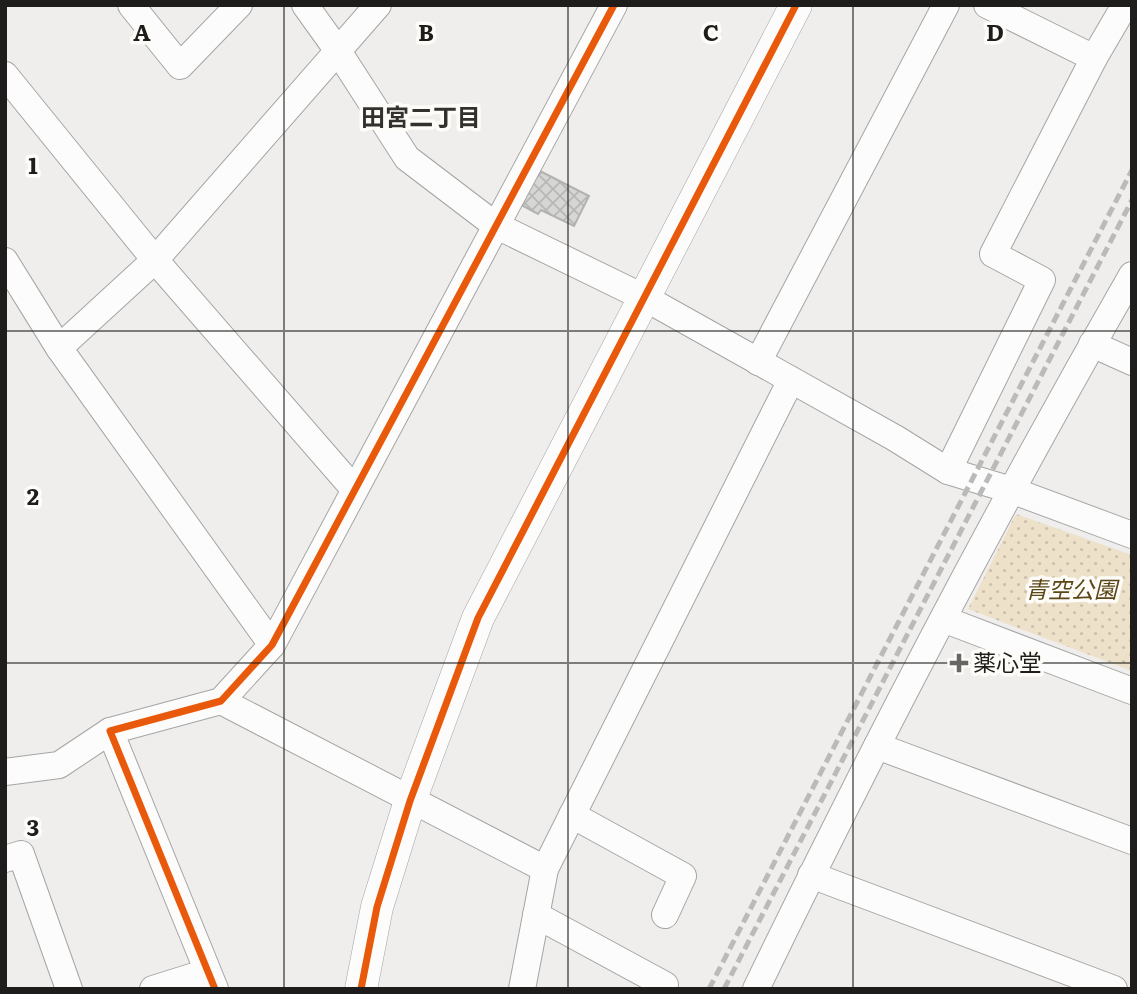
<svg xmlns="http://www.w3.org/2000/svg" width="1137" height="994" viewBox="0 0 1137 994" font-family="Literata,'Noto Sans JP',serif">
	<style>
		.green { fill: url(#green-dots) }
		.building { fill: url(#building-cross-hatch); stroke: #b2b2b0; stroke-width: 2 }
		.lines { fill: none; stroke-linecap: round; stroke-linejoin: round }
		.minor-casing { stroke: #a5a5a3; stroke-width: 28 }
		.tertiary-casing { stroke: #a5a5a3; stroke-width: 33 }
		.minor { stroke: #fdfcfc; stroke-width: 26 }
		.tertiary { stroke: #fdfcfc; stroke-width: 32 }
		.rail { stroke: #babab9; stroke-width: 5; stroke-dasharray: 10 5; stroke-linecap: butt }
		.cycleway-casing { stroke: #fefcf8; stroke-width: 11 }
		.cycleway { stroke: #e8590c; stroke-width: 7 }
		.grid { fill: none; stroke: #1e1d1c; stroke-width: 2; stroke-opacity: 0.55 }
		.poi-dot { fill: #676665; stroke: #fefcf8; stroke-width: 2.5 }
		.labels { text-anchor: middle; stroke-width: 7; stroke-linejoin: round; paint-order: stroke }
		.park-label { font-size: 23px; font-style: italic; fill: #5a4617; stroke: #fefcf8 }
		.poi-label { font-size: 23px; fill: #1e1d1c; stroke: #fefcf8; text-anchor: start }
		.neighbourhood-label { font-size: 24px; font-weight: bold; fill: #32312e; stroke: #fefcf8 }
		.grid-label { font-size: 23px; text-anchor: middle; font-weight: bold; fill: #1e1d1c; stroke: #fefcf8; stroke-width: 7; stroke-linejoin: round; paint-order: stroke }
	</style>
	<defs>
		<pattern id="green-dots" width="8" height="8" patternUnits="userSpaceOnUse" patternTransform="scale(1.75)"><rect width="8" height="8" fill="#ede1ca"/><path d="M2 2h.1M6 6h.1" fill="none" stroke="#cbc1ad" stroke-width="1.8" stroke-linecap="round"/></pattern>
		<pattern id="building-cross-hatch" width="8" height="8" patternUnits="userSpaceOnUse" patternTransform="scale(1.75)"><rect width="8" height="8" fill="#d6d6d4"/><path d="M0 0l8 8M0 8l8-8" fill="none" stroke="#b7b7b5"/></pattern>
	</defs>
	<rect width="100%" height="100%" fill="#efeeec"/>
	<polygon class="green" points="1016,514 1132,555 1132,671 968,609"/>
	<polygon class="building" points="532,167 589,196 574,226 541,210 538,214 514,201"/>
	<g class="lines">
		<defs>
			<g id="minor">
				<polyline points="131,5 180,66 239,5"/>
				<polyline points="305,5 338,51 407,158 495,225 645,298 895,438 948,471 1011,490 1132,535"/>
				<polyline points="987,5 1094,58 1125,5"/>
				<polyline points="5,75 155,260 354,489"/>
				<polyline points="5,261 59,348 272,645"/>
				<polyline points="1092,344 1132,362"/>
				<polyline points="59,348 155,260 378,5"/>
				<polyline points="758,362 946,5"/>
				<polyline points="948,471 1042,280 993,254 1094,58"/>
				<polyline points="943,619 1132,691"/>
				<polyline points="221,701 545,869"/>
				<polyline points="877,746 1132,841"/>
				<polyline points="5,772 59,765 110,731"/>
				<polyline points="572,815 683,876 665,915"/>
				<polyline points="5,859 21,854 69,989"/>
				<polyline points="811,875 1114,989"/>
				<polyline points="536,915 665,985"/>
				<polyline points="153,989 207,972"/>
				<polyline points="215,989 110,731 221,701 272,645 614,5"/>
				<polyline points="522,989 545,869 791,380"/>
				<path d="M756 989C873 747 998 508 1132 275"/>
			</g>
			<polyline id="tertiary" points="361,989 377,907 410,801 478,618 796,5"/>
		</defs>
		<use href="#minor" class="minor-casing"/>
		<use href="#tertiary" class="tertiary-casing"/>
		<use href="#minor" class="minor"/>
		<use href="#tertiary" class="tertiary"/>
		<g class="rail">
			<polyline points="709,989 1132,170"/>
			<polyline points="724,989 1132,200"/>
		</g>
		<defs>
			<g id="cycleway">
				<polyline points="215,989 110,731 221,701 272,645 614,5"/>
				<polyline points="361,989 377,907 410,801 478,618 796,5"/>
			</g>
		</defs>
		<use href="#cycleway" class="cycleway-casing"/>
		<use href="#cycleway" class="cycleway"/>
	</g>
	<path class="grid" d="M284 5V989M568 5V989M853 5V989M5 331H1132M5 663H1132"/>
	<path class="poi-dot" d="M955.5 652.5h7v7h7v7h-7v7h-7v-7h-7v-7h7z"/>
	<g class="labels">
		<g class="park-label">
			<text x="1071" y="598">青空公園</text>
		</g>
		<g class="poi-label">
			<text x="973" y="671">薬心堂</text>
		</g>
		<g class="neighbourhood-label">
			<text x="421" y="126">田宮二丁目</text>
		</g>
	</g>
	<g class="grid-label">
		<text x="142" y="41">A</text>
		<text x="426" y="41">B</text>
		<text x="711" y="41">C</text>
		<text x="995" y="41">D</text>
		<text x="33" y="174">1</text>
		<text x="33" y="505">2</text>
		<text x="33" y="836">3</text>
	</g>
	<rect width="1137" height="994" fill="none" stroke="#1e1d1c" stroke-width="14"/>
</svg>
